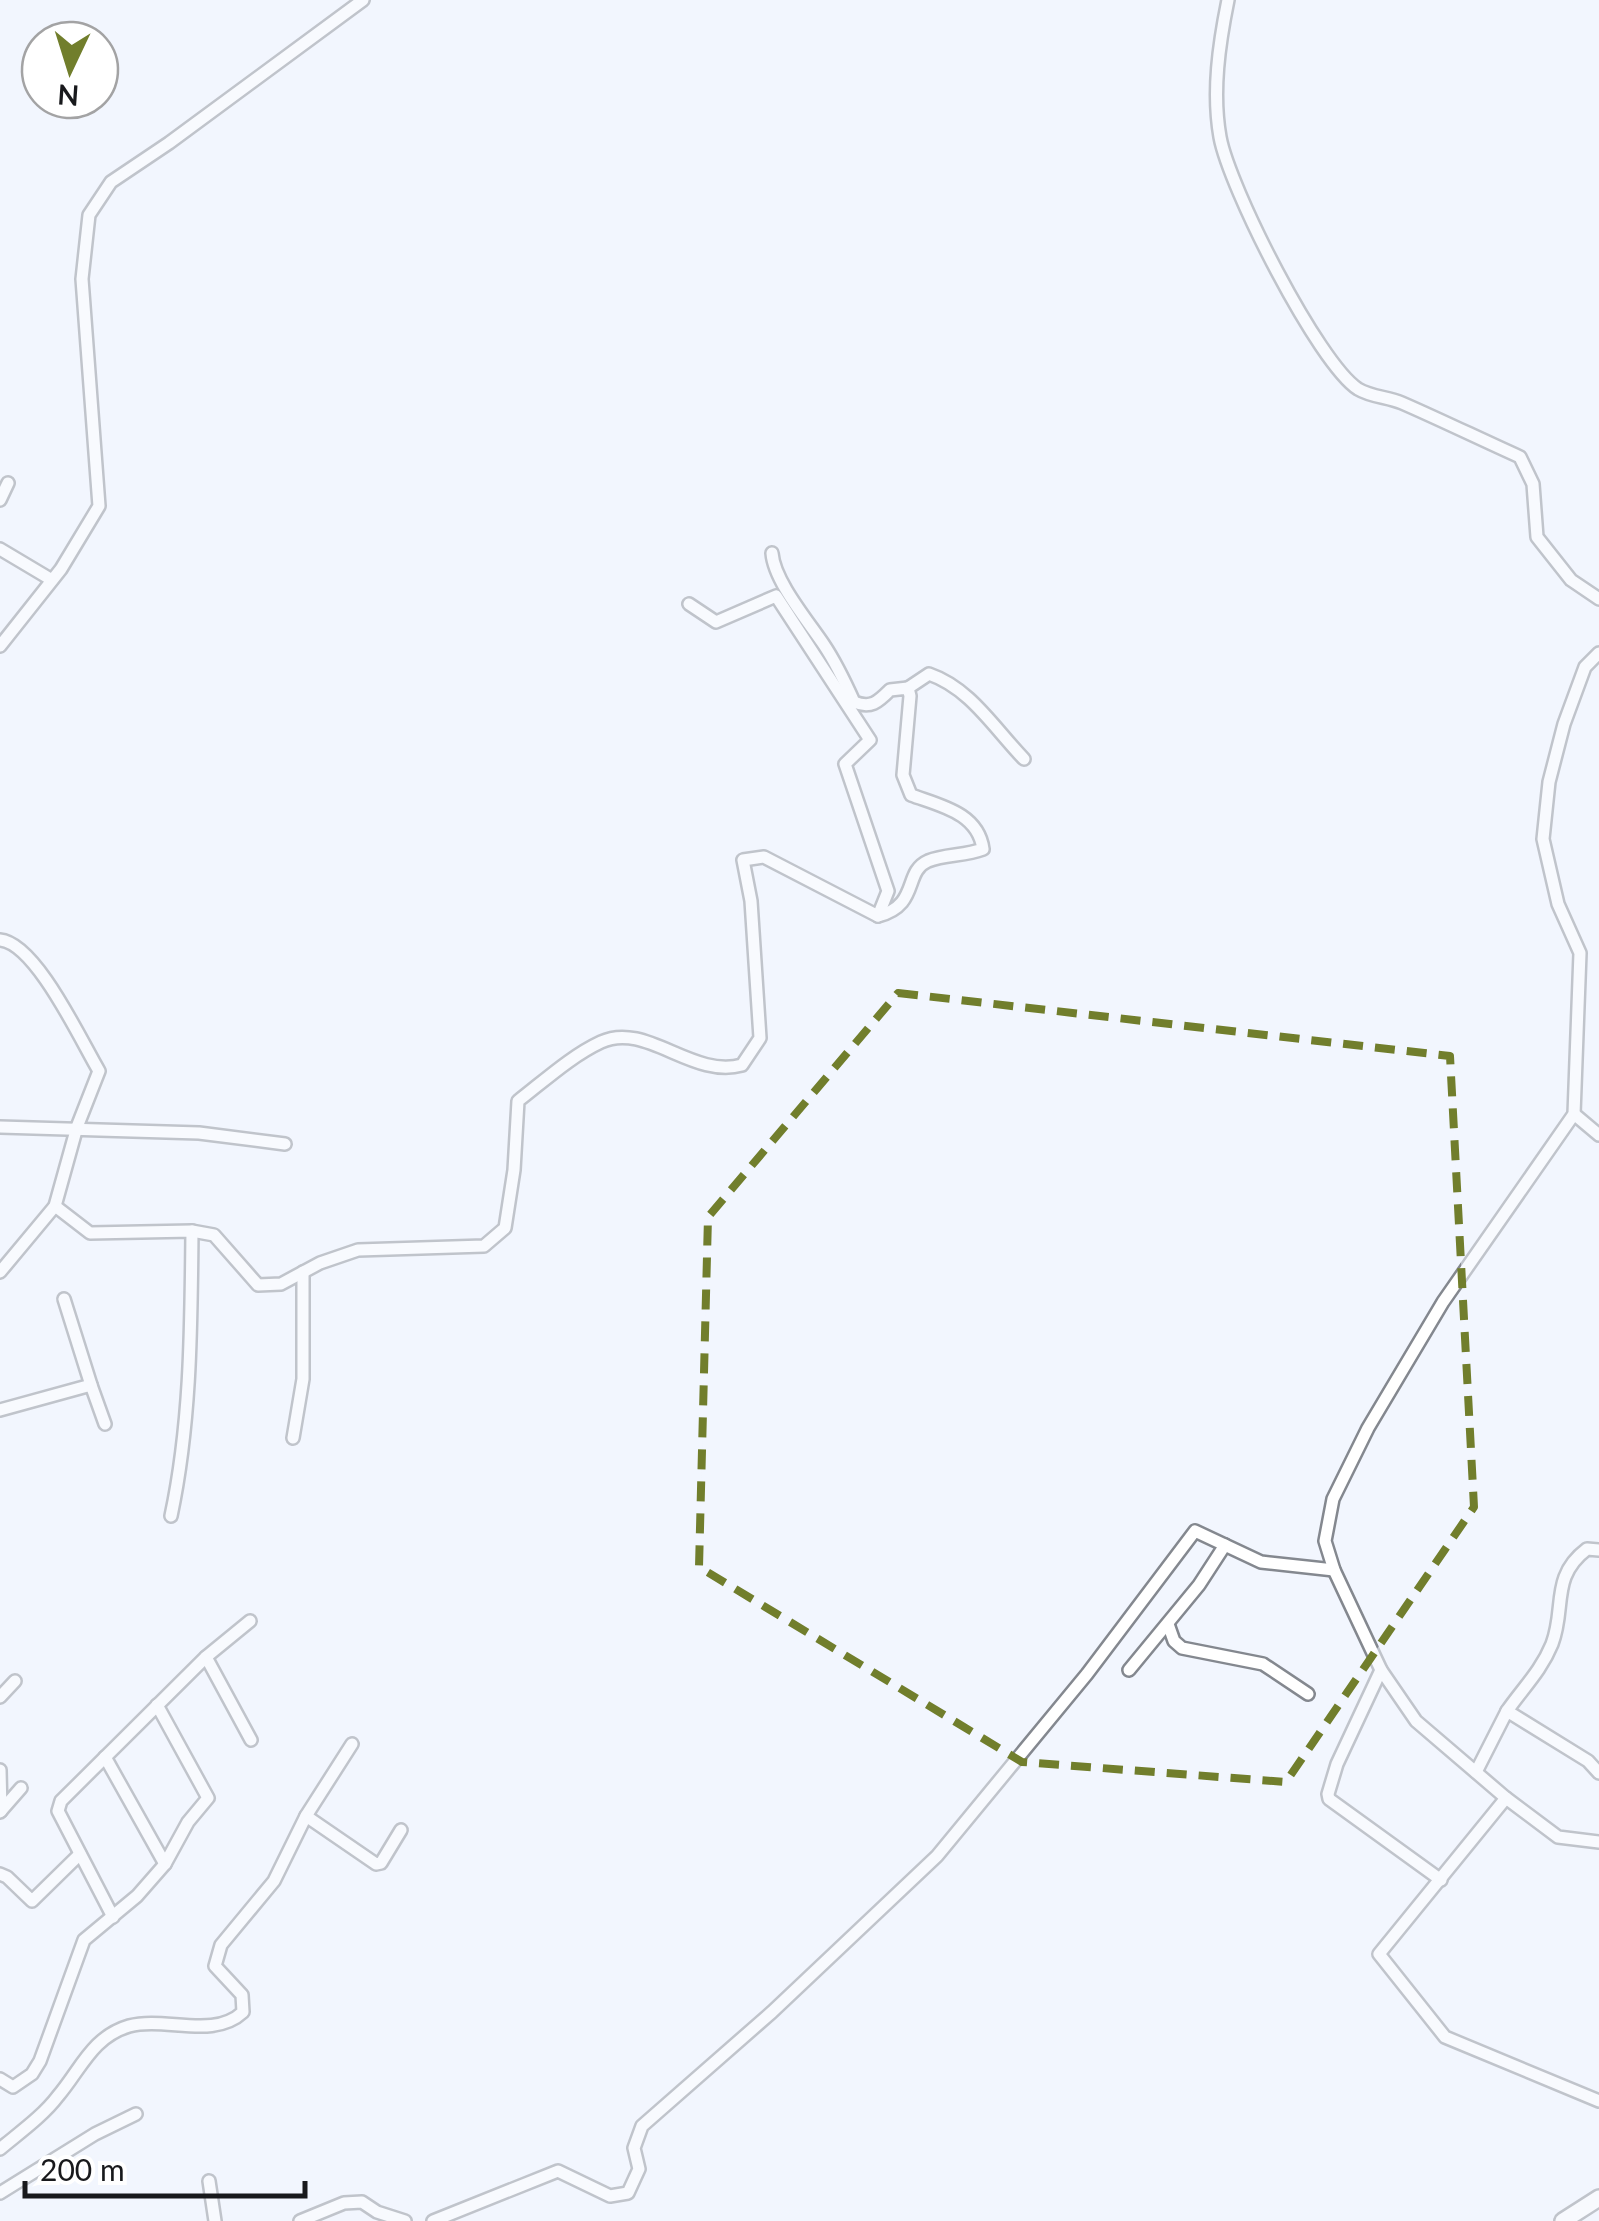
<svg xmlns="http://www.w3.org/2000/svg" width="1599" height="2221" viewBox="0 0 1599 2221" font-family="Lato,sans-serif">
	<style>
		.lines { fill: none; stroke-linecap: round; stroke-linejoin: round }
		.street-casing { stroke: #84888f; stroke-width: 16 }
		.secondary-casing { stroke: #84888f; stroke-width: 20 }
		.street { stroke: #fff; stroke-width: 11 }
		.secondary { stroke: #fff; stroke-width: 15 }
		.marked { fill: none; stroke: #717e2c; stroke-width: 8; stroke-dasharray: 20 12; stroke-linejoin: round }
	</style>
	<rect width="100%" height="100%" fill="#f2f6fe"/>
	<g class="lines">
		<defs>
			<g id="street">
				<path d="M1228 0C1219 44 1212 92 1220 137 1229 187 1318 363 1358 389 1371 397 1388 397 1402 403 1441 420 1480 439 1520 457L1533 484 1537 537 1571 580 1599 599"/>
				<polyline points="0,500 8,483"/>
				<polyline points="0,549 52,580"/>
				<path d="M772 553C774 581 808 621 824 645 836 663 845 682 854 702 871 709 878 702 890 690L908 688 910 696 903 775 911 795C941 806 978 813 983 849 965 856 945 854 928 861 903 872 920 905 878 916"/>
				<polyline points="0,646 61,569 99,506 82,279 89,215 111,182 169,143 363,0"/>
				<polyline points="1599,653 1585,667 1564,724 1549,782 1543,839 1558,904 1580,953 1574,1114 1443,1302 1368,1428 1333,1499 1325,1541 1334,1570 1381,1670 1416,1721 1506,1798 1558,1837 1599,1842"/>
				<path d="M908 688 929 674C970 688 994 728 1024 759"/>
				<path d="M0 940C36 943 81 1041 99 1071L77 1127 55 1206 0 1272"/>
				<polyline points="1574,1114 1599,1135"/>
				<polyline points="0,1127 199,1133 285,1144"/>
				<path d="M55 1206 90 1233 192 1231 214 1235 258 1285 281 1284 320 1263 358 1250 484 1246 505 1228 514 1170 518 1101C544 1081 571 1056 601 1042 646 1021 692 1079 742 1065L760 1038 751 901 743 860 764 857 878 916 888 891 845 764 870 740 776 596 716 622 689 604"/>
				<polyline points="64,1299 91,1385"/>
				<polyline points="0,1410 91,1385 105,1424"/>
				<polyline points="293,1438 303,1379 303,1272"/>
				<path d="M171 1516C191 1422 191 1327 192 1231"/>
				<polyline points="1168,1624 1174,1641 1182,1648 1263,1664 1308,1694"/>
				<polyline points="206,1657 251,1740"/>
				<polyline points="1129,1670 1199,1585 1225,1545"/>
				<polyline points="1381,1670 1337,1764 1328,1794 1329,1799 1441,1880"/>
				<polyline points="0,1697 15,1681"/>
				<path d="M1507 1711C1523 1688 1541 1671 1552 1644 1566 1608 1550 1577 1587 1549L1599 1550"/>
				<polyline points="105,1757 165,1864"/>
				<polyline points="0,1770 1,1811"/>
				<polyline points="1476,1772 1507,1711 1588,1761 1599,1773"/>
				<polyline points="1506,1798 1379,1954 1445,2037 1599,2101"/>
				<polyline points="0,1812 21,1788"/>
				<polyline points="306,1816 376,1864 381,1863 401,1830"/>
				<polyline points="0,1874 7,1877 32,1901 80,1854"/>
				<polyline points="113,1917 58,1811 61,1801 206,1657 250,1621"/>
				<polyline points="0,2079 13,2087 32,2074 40,2061 84,1940 137,1896 165,1864 188,1822 208,1798 157,1705"/>
				<path d="M0 2149C19 2133 43 2116 58 2096 81 2069 92 2037 129 2026 165 2016 213 2040 243 2012L242 1995 215 1966 221 1945 274 1881 306 1816 352 1744"/>
				<polyline points="209,2181 215,2221"/>
				<polyline points="0,2193 95,2134 136,2114"/>
				<polyline points="300,2221 344,2203 362,2202 377,2212 405,2221"/>
				<polyline points="433,2221 558,2171 610,2196 628,2193 639,2169 634,2148 642,2126 772,2012 937,1856 1087,1674 1195,1531 1261,1562 1334,1570"/>
			</g>
			<polyline id="secondary" points="1563,2221 1599,2198"/>
		</defs>
		<use href="#street" class="street-casing"/>
		<use href="#secondary" class="secondary-casing"/>
		<use href="#street" class="street"/>
		<use href="#secondary" class="secondary"/>
	</g>
	<path d="M0 0H1599V2221H0ZM898 993 1450 1056 1474 1507 1286 1782 1022 1762 699 1567 708 1217Z" fill="#f2f6fe" fill-opacity=".55" fill-rule="evenodd"/>
	<path class="marked" d="M898 993 1450 1056 1474 1507 1286 1782 1022 1762 699 1567 708 1217Z"/>
	<g transform="translate(70 70) rotate(184)"><circle r="48" fill="#ffffff" stroke="#a3a3a4" stroke-width="2.5"/>
	<path d="M0-8L18 38L0 25L-18 38Z" fill="#717e2c"/>
	<text y="-15" font-size="28" font-weight="bold" text-anchor="middle" fill="#18191c">N</text>
	</g>
	<path d="M25 2181v15h280v-15" fill="none" stroke="#18191c" stroke-width="5"/>
	<text x="40" y="2181" font-size="30" fill="#18191c" stroke="#ffffff" stroke-width="8" paint-order="stroke">200 m</text>
</svg>
